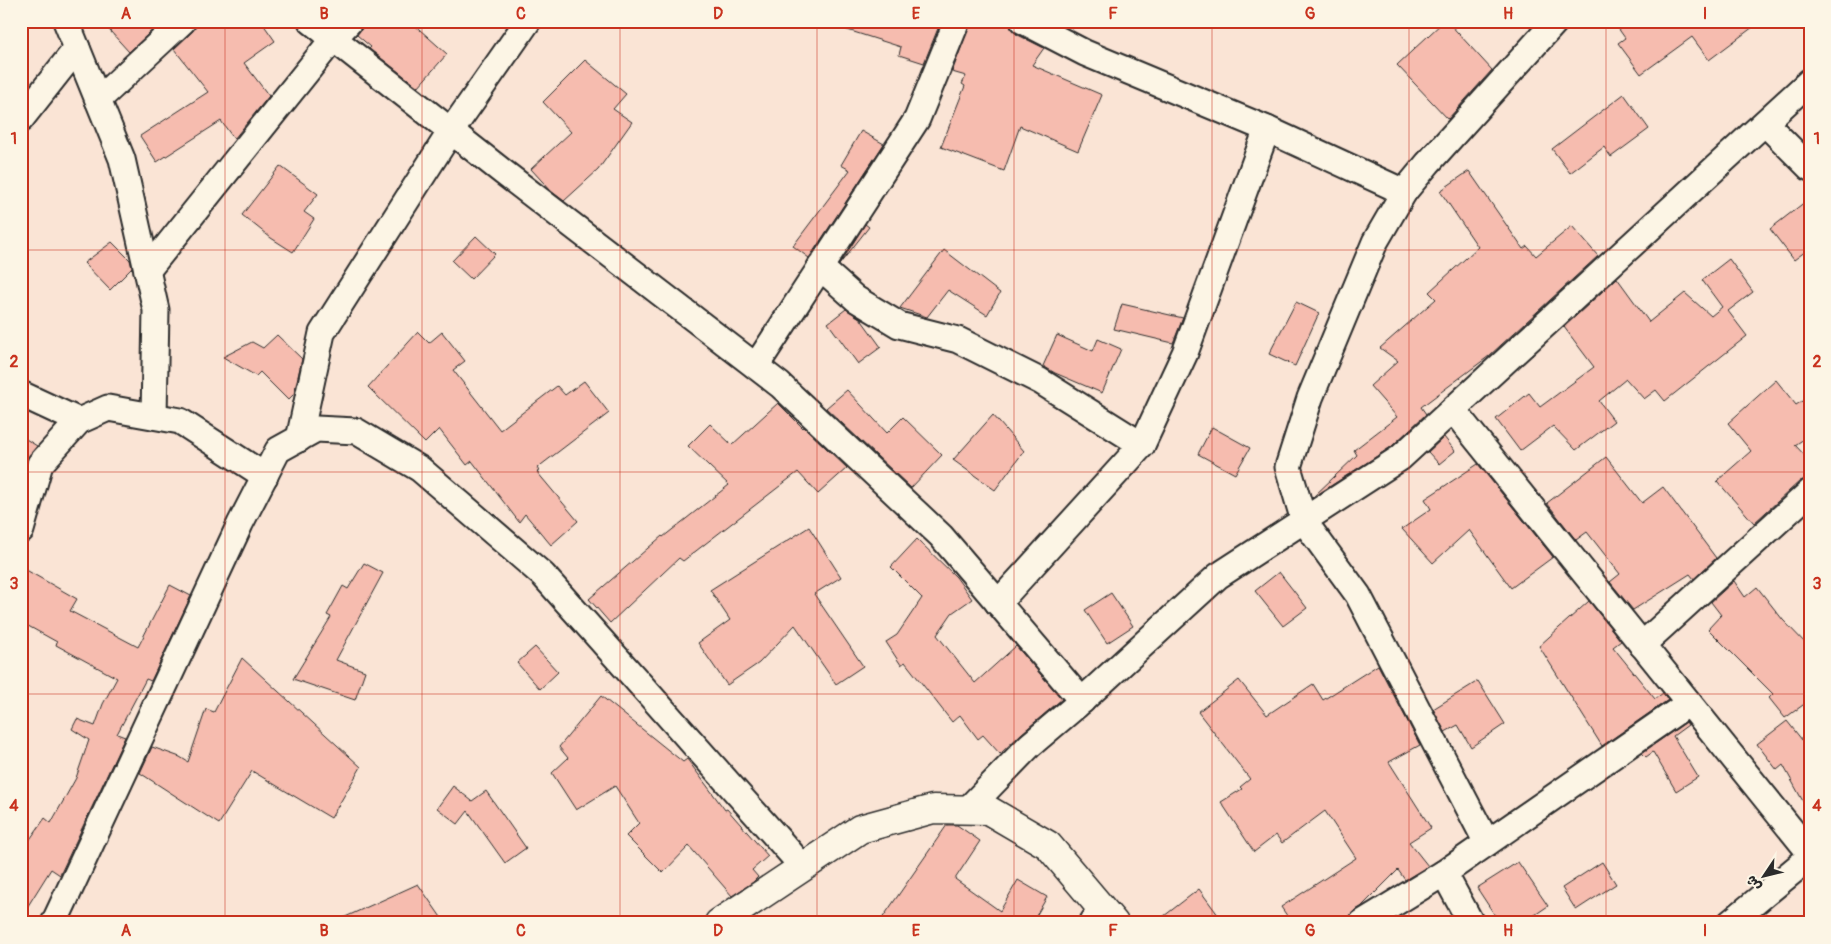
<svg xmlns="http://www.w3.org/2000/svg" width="1831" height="944" viewBox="0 0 1831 944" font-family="Pangolin,'Playpen Sans Arabic',sans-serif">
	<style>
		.building { fill: #f6bcaf; stroke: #2b2b2b }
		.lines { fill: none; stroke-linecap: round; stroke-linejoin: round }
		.street-casing { stroke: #2b2b2b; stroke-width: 29 }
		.secondary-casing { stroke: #2b2b2b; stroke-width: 31 }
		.street { stroke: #fcf5e5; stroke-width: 25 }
		.secondary { stroke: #fcf5e5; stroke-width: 28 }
		.grid { fill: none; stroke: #c8321e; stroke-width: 1; stroke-opacity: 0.55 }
		.neatline { fill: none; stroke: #c8321e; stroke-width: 2 }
		.grid-label { font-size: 16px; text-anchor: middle; font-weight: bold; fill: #c8321e }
	</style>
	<rect width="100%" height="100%" fill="#fae4d5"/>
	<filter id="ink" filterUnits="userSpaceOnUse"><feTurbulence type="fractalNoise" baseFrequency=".02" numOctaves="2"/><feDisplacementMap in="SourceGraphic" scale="10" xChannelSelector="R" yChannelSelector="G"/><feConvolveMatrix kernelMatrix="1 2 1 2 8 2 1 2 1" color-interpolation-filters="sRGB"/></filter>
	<g filter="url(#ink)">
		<g class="building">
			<polygon points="101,21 162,21 129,52"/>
			<polygon points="197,21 261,21 275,41 244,63 269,96 234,139 221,121 157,162 140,136 208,92 174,49 193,31"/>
			<polygon points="364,21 410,21 447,54 418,87 369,49 371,47 357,35 364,25"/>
			<polygon points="839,21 941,21 924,63 899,55 901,47 838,27"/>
			<polygon points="971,21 1009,21 1011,28 1016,34 1044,48 1032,65 1102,95 1078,151 1020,126 1004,171 941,147 965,86 962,84 966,76 952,72"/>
			<polygon points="1444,21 1447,21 1492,70 1448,119 1397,65"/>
			<polygon points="1613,21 1761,21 1709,60 1692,37 1641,74 1618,43 1625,38"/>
			<polygon points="585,60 626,94 613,109 632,122 598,170 564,201 552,192 531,169 571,132 543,102"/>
			<polygon points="1624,94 1649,129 1611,157 1604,147 1570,173 1552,149"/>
			<polygon points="861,131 884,144 809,258 793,246 850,170 841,165"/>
			<polygon points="280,166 318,194 304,212 314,219 293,252 271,238 242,215"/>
			<polygon points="1469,171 1523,249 1527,246 1536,256 1572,226 1598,256 1489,356 1421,407 1426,414 1391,447 1312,498 1357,455 1354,450 1397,417 1370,386 1398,361 1380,348 1436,299 1429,292 1478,247 1440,191"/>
			<polygon points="1810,198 1810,248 1794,260 1770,229"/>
			<polygon points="865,224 869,227 839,265"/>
			<polygon points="476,236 495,254 471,279 452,261"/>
			<polygon points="112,242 130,260 132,268 110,290 84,263"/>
			<polygon points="944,250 1000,293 987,315 948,290 927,317 900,308"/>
			<polygon points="1729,259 1753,292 1728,311 1747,336 1665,401 1656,390 1644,399 1626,379 1599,401 1614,421 1576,450 1553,426 1520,451 1496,419 1529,393 1540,407 1594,367 1564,327 1617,278 1649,322 1685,293 1711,316 1722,307 1702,280"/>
			<polygon points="1296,302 1319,313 1295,366 1269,354"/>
			<polygon points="1122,304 1183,318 1173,343 1114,329"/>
			<polygon points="846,309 860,318 881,347 858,364 828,323"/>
			<polygon points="418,332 429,343 442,332 465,361 453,370 500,430 557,386 565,395 584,381 609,413 537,468 539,471 537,472 578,521 551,545 525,514 519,522 472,461 467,465 439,429 425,443 368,387"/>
			<polygon points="277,335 302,359 294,394 288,400 260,372 256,376 223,357 252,342 263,348"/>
			<polygon points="1057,335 1093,351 1098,339 1121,349 1102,393 1055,373 1043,366"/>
			<polygon points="1776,380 1796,405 1810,396 1810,435 1795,445 1810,461 1810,478 1800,481 1754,523 1717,481 1751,451 1728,423"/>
			<polygon points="847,390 887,433 903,417 942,455 911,488 826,408"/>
			<polygon points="778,403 803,428 804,427 847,468 818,494 798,472 683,561 679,558 610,623 589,599 662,536 663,537 729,485 688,446 710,424 732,445"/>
			<polygon points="993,415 1024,451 995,490 953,460"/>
			<polygon points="1212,427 1250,448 1235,474 1198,454"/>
			<polygon points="21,436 37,446 26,460 21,477"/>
			<polygon points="1444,437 1455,451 1439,464 1428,452"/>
			<polygon points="1606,457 1642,503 1663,487 1716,558 1694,579 1690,574 1633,610 1610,582 1620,574 1587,532 1576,540 1547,503"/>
			<polygon points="1478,464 1553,557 1511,588 1469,530 1433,563 1402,529 1431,509 1425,499"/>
			<polygon points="809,527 841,577 814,594 863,666 836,684 795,625 759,663 727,685 698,643 730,620 710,590"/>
			<polygon points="917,539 956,577 972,599 952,613 937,635 975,683 1016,646 1062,699 1021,734 1000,754 983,735 978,739 960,715 952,722 905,662 901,665 886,642 897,635 922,598 891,567"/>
			<polygon points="364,563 383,573 336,660 365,671 355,700 293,679 331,617 327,615 343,586 348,589"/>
			<polygon points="21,567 77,599 70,611 138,647 170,585 191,596 151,681 146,679 117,734 125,737 60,875 51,869 21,917 21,852 45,818 51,823 76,778 89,740 72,729 77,719 95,726 103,704 117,678 56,645 57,642 21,622"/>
			<polygon points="1279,572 1307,608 1283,626 1255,591"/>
			<polygon points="1734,581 1745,597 1757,587 1783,620 1810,648 1810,700 1785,718 1769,698 1773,694 1708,629 1721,615 1711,602"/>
			<polygon points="1111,593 1133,626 1107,643 1085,610"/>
			<polygon points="1589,601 1621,641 1613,647 1655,699 1663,693 1668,700 1602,746 1539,646"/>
			<polygon points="535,647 558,672 540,689 517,663"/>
			<polygon points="242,658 361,767 331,818 252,771 219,824 140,773 152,747 180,757 188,762 206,709 214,712"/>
			<polygon points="1378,665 1420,745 1389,762 1431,828 1409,842 1428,866 1405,880 1398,870 1361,907 1354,911 1345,923 1292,923 1281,907 1356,858 1325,811 1282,843 1276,835 1254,852 1221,802 1242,789 1240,787 1250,779 1198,712 1239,680 1267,715 1313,684 1323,700"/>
			<polygon points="1478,681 1505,724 1471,747 1458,725 1445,732 1433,709"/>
			<polygon points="601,696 683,762 687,759 725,810 727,809 768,856 752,870 758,877 752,883 732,896 689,846 663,873 626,836 639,823 615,786 576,810 552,773 568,758 559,747"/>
			<polygon points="1787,721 1810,750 1810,814 1783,765 1777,770 1757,744"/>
			<polygon points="1686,722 1688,725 1673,736 1698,777 1676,791 1653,752 1646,757 1642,753"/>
			<polygon points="453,786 472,801 486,791 526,848 505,863 468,811 458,824 437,808"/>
			<polygon points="947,825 957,825 980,841 955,879 1000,911 1018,880 1047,897 1032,923 879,923"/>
			<polygon points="1518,862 1548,906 1523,923 1500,923 1477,888"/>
			<polygon points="1602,862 1616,884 1576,910 1562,888"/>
			<polygon points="418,884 445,923 332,923"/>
			<polygon points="1199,889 1224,923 1155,923"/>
		</g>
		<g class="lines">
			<defs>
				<g id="street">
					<polyline points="66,21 122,159 156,310 154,416"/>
					<polyline points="311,21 503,172 780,385 941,536 1082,701"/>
					<polyline points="1023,21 1085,53 1267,129 1404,192"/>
					<polyline points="98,100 183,21"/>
					<polyline points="21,119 77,48"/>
					<polyline points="1765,123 1810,168"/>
					<polyline points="820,267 856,299 899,325 958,340 1040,381 1142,445"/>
					<polyline points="147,271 333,39 350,21"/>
					<polyline points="756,366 917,119 957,21"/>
					<polyline points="21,394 79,421"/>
					<polyline points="1453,410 1810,853"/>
					<polyline points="299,439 322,333 451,131 528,21"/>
					<polyline points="21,530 40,464 79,421 108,408 180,421 265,476"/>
					<polyline points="998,603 1142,445 1185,353 1267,129"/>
					<polyline points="1642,645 1810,492"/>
					<polyline points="967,810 1030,745 1076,706 1218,576 1400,458 1810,81"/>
					<polyline points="1487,843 1358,595 1304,521 1288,467 1310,398 1375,242 1404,192 1428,163 1556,21"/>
					<polyline points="1444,873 1471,923"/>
					<polyline points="54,923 240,524 278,450 316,429 356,431 420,469 543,575 803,867"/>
					<polyline points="1092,923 1102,908"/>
					<polyline points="1362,923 1444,873 1689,703"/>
					<polyline points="1730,923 1810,857"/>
				</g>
				<polyline id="secondary" points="719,923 860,829 933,809 988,810 1048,845 1114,923"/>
			</defs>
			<use href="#street" class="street-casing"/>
			<use href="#secondary" class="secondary-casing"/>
			<use href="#street" class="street"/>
			<use href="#secondary" class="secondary"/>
		</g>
	</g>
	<path class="grid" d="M225 21V923M422 21V923M620 21V923M817 21V923M1014 21V923M1212 21V923M1409 21V923M1606 21V923M21 250H1810M21 472H1810M21 694H1810"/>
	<rect width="1831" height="944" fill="none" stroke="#fcf5e5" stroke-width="55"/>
	<g transform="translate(1764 876) rotate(235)" stroke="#fcf5e5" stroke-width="4" paint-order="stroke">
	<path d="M0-4L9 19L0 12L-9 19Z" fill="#2b2b2b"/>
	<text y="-8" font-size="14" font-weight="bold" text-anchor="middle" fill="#2b2b2b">ش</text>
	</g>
	<rect x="28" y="28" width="1776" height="888" class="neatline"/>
	<g class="grid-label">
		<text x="126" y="19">A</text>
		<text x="324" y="19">B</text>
		<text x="521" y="19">C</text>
		<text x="718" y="19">D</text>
		<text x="916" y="19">E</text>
		<text x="1113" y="19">F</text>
		<text x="1310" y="19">G</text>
		<text x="1508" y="19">H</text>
		<text x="1705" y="19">I</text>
		<text x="14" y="144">1</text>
		<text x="1817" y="144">1</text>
		<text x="14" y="367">2</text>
		<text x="1817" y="367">2</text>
		<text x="14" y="589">3</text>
		<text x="1817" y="589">3</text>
		<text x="14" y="811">4</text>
		<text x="1817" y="811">4</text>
		<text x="126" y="936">A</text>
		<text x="324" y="936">B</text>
		<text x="521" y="936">C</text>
		<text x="718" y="936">D</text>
		<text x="916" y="936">E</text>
		<text x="1113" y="936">F</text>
		<text x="1310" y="936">G</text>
		<text x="1508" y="936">H</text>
		<text x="1705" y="936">I</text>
	</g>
</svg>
